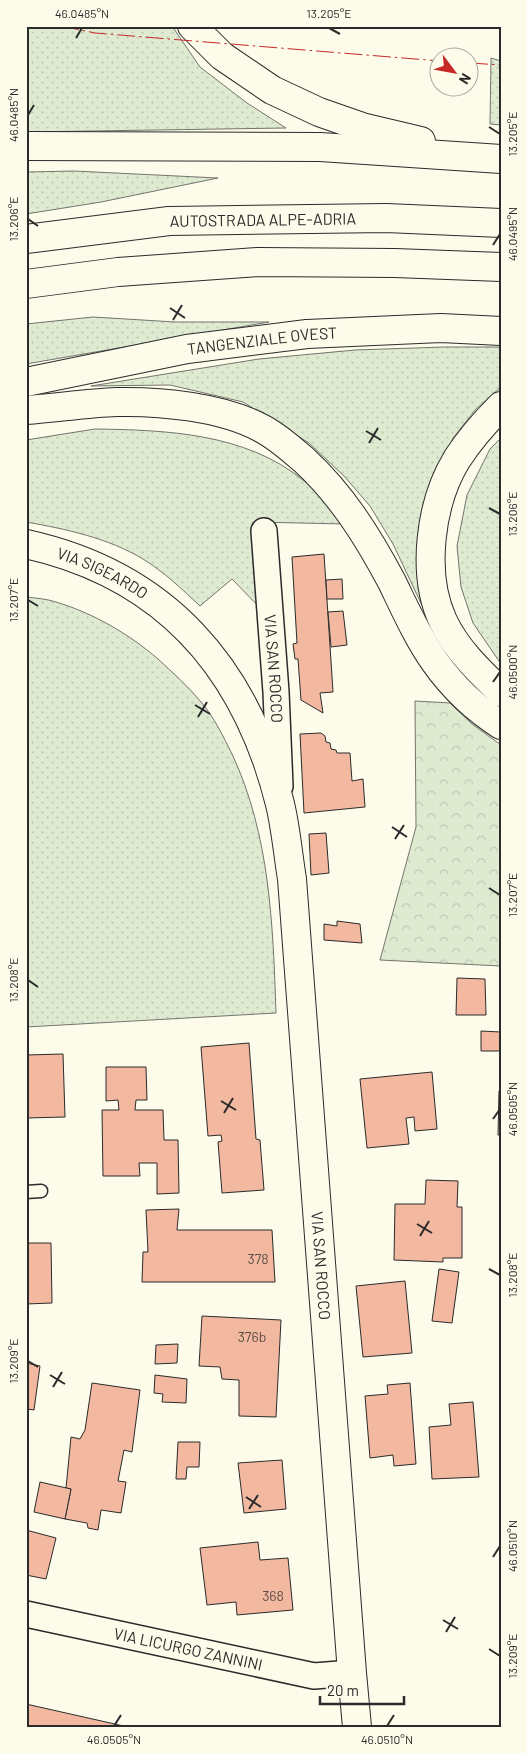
<svg xmlns="http://www.w3.org/2000/svg" width="527" height="1753" viewBox="0 0 527 1753" font-family="Barlow,sans-serif">
	<style>
		.green { fill: url(#green-dots); stroke: #74746e }
		.forest { fill: url(#forest-crowns); stroke: #74746e }
		.building { fill: #f2b8a0; stroke: #2b2b2b }
		.lines { fill: none; stroke-linecap: round; stroke-linejoin: round }
		.service-casing { stroke: #2b2b2b; stroke-width: 15 }
		.minor-casing { stroke: #2b2b2b; stroke-width: 28 }
		.tertiary-casing { stroke: #2b2b2b; stroke-width: 30 }
		.trunk-casing { stroke: #2b2b2b; stroke-width: 30 }
		.motorway-casing { stroke: #2b2b2b; stroke-width: 30 }
		.service { stroke: #fdfbea; stroke-width: 12 }
		.minor { stroke: #fdfbea; stroke-width: 25 }
		.tertiary { stroke: #fdfbea; stroke-width: 28 }
		.trunk { stroke: #fdfbea; stroke-width: 28 }
		.motorway { stroke: #fdfbea; stroke-width: 28 }
		.power { stroke: #c62828; stroke-width: 1; stroke-dasharray: 18 4 2.5 4; stroke-linecap: butt }
		.ticks { fill: none; stroke: #2b2b2b; stroke-width: 2 }
		.labels { text-anchor: middle; stroke-width: 4; stroke-linejoin: round; paint-order: stroke }
		.number-label { font-size: 14px; fill: #5d4e48 }
		.street-label { font-size: 16px; fill: #2b2b2b; stroke: #fdfbea }
		.neatline { fill: none; stroke: #2b2b2b; stroke-width: 2 }
		.ticks-label { font-size: 12px; text-anchor: middle; fill: #2b2b2b }
	</style>
	<defs>
		<pattern id="green-dots" width="8" height="8" patternUnits="userSpaceOnUse" patternTransform="scale(1.25)"><rect width="8" height="8" fill="#deebd1"/><path d="M2 2h.1M6 6h.1" fill="none" stroke="#bfcab4" stroke-width="1.8" stroke-linecap="round"/></pattern>
		<pattern id="forest-crowns" width="20" height="18" patternUnits="userSpaceOnUse" patternTransform="scale(1.25)"><rect width="20" height="18" fill="#deebd1"/><path d="M2 6a3 3 0 1 1 6 0M12 15a3 3 0 1 1 6 0" fill="none" stroke="#bfcab4"/></pattern>
	</defs>
	<rect width="100%" height="100%" fill="#fdfbea"/>
	<g class="green">
		<polygon points="26,26 172,26 200,67 247,103 286,128 26,132"/>
		<polygon points="491,58 501,61 501,125 490,124"/>
		<polygon points="74,171 218,178 101,202 26,214 26,172"/>
		<polygon points="93,317 175,322 269,322 26,364 26,324"/>
		<polygon points="444,347 501,347 501,387 476,409 453,438 431,485 427,616 393,544 370,506 344,476 309,443 243,402 170,385 91,386 259,359 355,350"/>
		<path d="M95 429C166 430 245 433 303 480 319 492 332 509 345 524L254 522 262 610 232 579 200 606C182 589 164 572 143 559 108 538 66 529 26 522V440Z"/>
		<polygon points="501,438 501,664 473,623 461,587 457,546 467,495 490,449"/>
		<path d="M26 597C36 598 47 599 56 602 93 613 129 634 158 659 172 672 188 686 201 702 214 717 223 736 232 754 270 835 273 925 276 1013L26 1027Z"/>
	</g>
	<polygon class="forest" points="415,701 450,703 472,724 501,745 501,966 380,960 416,827"/>
	<g class="building">
		<polygon points="324,554 333,692 320,693 323,713 301,700 298,659 295,659 293,644 297,643 292,557"/>
		<polygon points="342,579 343,599 327,599 326,580"/>
		<polygon points="343,611 347,645 331,647 328,612"/>
		<polygon points="321,733 325,736 326,742 330,743 331,749 336,750 337,753 350,753 352,781 363,779 365,807 304,813 300,734"/>
		<polygon points="326,833 329,873 311,875 309,834"/>
		<polygon points="337,921 360,924 362,943 324,940 324,924 337,926"/>
		<polygon points="457,978 485,979 486,1015 456,1015"/>
		<polygon points="481,1031 501,1032 501,1051 481,1051"/>
		<polygon points="249,1043 256,1139 260,1140 264,1190 222,1193 218,1142 222,1141 221,1135 208,1136 201,1047"/>
		<polygon points="63,1054 65,1117 26,1118 26,1055"/>
		<polygon points="106,1067 146,1067 147,1100 136,1100 135,1110 163,1110 164,1140 178,1140 179,1193 157,1194 157,1163 139,1163 140,1176 103,1176 102,1110 119,1110 118,1100 106,1101"/>
		<polygon points="432,1072 437,1129 415,1131 414,1117 406,1118 409,1144 367,1148 360,1079"/>
		<polygon points="499,1091 501,1091 501,1135 498,1135"/>
		<polygon points="426,1180 458,1181 457,1207 462,1207 462,1258 443,1258 443,1262 394,1260 395,1204 425,1204"/>
		<polygon points="179,1209 177,1230 272,1230 275,1282 142,1282 143,1252 148,1252 146,1210"/>
		<polygon points="26,1243 51,1243 52,1303 26,1304"/>
		<polygon points="439,1269 459,1272 452,1323 432,1321"/>
		<polygon points="405,1281 412,1353 363,1357 356,1286"/>
		<polygon points="202,1316 281,1320 276,1417 239,1416 239,1380 222,1379 220,1367 199,1366"/>
		<polygon points="178,1344 177,1363 155,1364 156,1345"/>
		<polygon points="26,1363 40,1366 34,1410 26,1409"/>
		<polygon points="155,1375 187,1379 186,1403 162,1402 163,1394 154,1393"/>
		<polygon points="92,1383 140,1390 132,1452 124,1450 118,1481 126,1482 121,1513 101,1510 98,1530 88,1528 87,1523 65,1519 71,1489 66,1488 71,1437 80,1439 85,1430"/>
		<polygon points="410,1383 416,1464 394,1466 393,1455 370,1458 365,1396 388,1394 387,1385"/>
		<polygon points="473,1402 479,1477 432,1479 429,1427 451,1425 449,1404"/>
		<polygon points="178,1442 200,1442 199,1467 187,1467 186,1479 176,1479"/>
		<polygon points="282,1460 286,1509 244,1513 238,1463"/>
		<polygon points="40,1482 71,1489 65,1519 34,1512"/>
		<polygon points="26,1530 56,1538 46,1579 26,1575"/>
		<polygon points="258,1542 260,1560 288,1558 293,1610 237,1615 236,1602 207,1605 200,1548"/>
		<polygon points="26,1704 128,1727 26,1727"/>
	</g>
	<g class="lines">
		<defs>
			<polyline id="service" points="26,1192 41,1191"/>
			<g id="minor">
				<path id="s1" d="M264 531 276 692 280 786"/>
				<path id="s2" d="M26 1614 314 1676 352 1673"/>
			</g>
			<g id="tertiary">
				<path id="s3" d="M26 544C166 575 246 668 280 804 286 829 288 855 292 879L352 1673 357 1727"/>
			</g>
			<g id="trunk">
				<polyline points="192,26 222,56 272,90 319,112 362,127 421,141"/>
				<polyline points="26,146 320,147 501,159"/>
				<path id="s4" d="M26 382 187 349 307 334 441 328 501 331"/>
				<path d="M501 406C484 423 470 439 457 459 430 503 421 574 443 621 456 649 479 671 501 692"/>
				<path d="M26 410C56 408 87 403 117 402 161 401 222 407 261 428 277 436 291 449 304 460 342 495 368 537 392 582 405 609 418 638 435 662 452 686 476 709 501 725"/>
			</g>
			<g id="motorway">
				<path id="s5" d="M26 239 169 221 386 218 501 223"/>
				<polyline points="26,284 118,272 258,262 395,263 501,267"/>
			</g>
		</defs>
		<use href="#service" class="service-casing"/>
		<use href="#minor" class="minor-casing"/>
		<use href="#tertiary" class="tertiary-casing"/>
		<use href="#trunk" class="trunk-casing"/>
		<use href="#motorway" class="motorway-casing"/>
		<use href="#service" class="service"/>
		<use href="#minor" class="minor"/>
		<use href="#tertiary" class="tertiary"/>
		<use href="#trunk" class="trunk"/>
		<use href="#motorway" class="motorway"/>
		<g class="power">
			<polyline points="61,26 95,33 440,61"/>
			<polyline points="470,63 501,65"/>
		</g>
	</g>
	<path class="ticks" d="M329 28 340 34M76 38 82 28M28 115 34 105M489 127 500 134M28 219 38 226M493 245 500 234M170 308 185 318M173 320 182 305M366 431 381 440M369 443 378 428M489 508 500 514M28 600 38 606M493 682 500 672M195 705 210 714M198 717 207 702M392 827 407 837M395 839 404 825M489 888 500 895M28 980 38 987M221 1101 236 1110M224 1113 233 1098M493 1119 500 1109M417 1224 432 1233M420 1236 429 1221M489 1269 500 1275M28 1361 38 1367M50 1375 65 1384M53 1387 62 1372M246 1497 261 1507M249 1509 258 1495M493 1557 500 1546M443 1620 458 1629M446 1632 455 1617M489 1649 500 1656M114 1726 121 1715M387 1726 394 1715"/>
	<g class="labels">
		<g class="number-label">
			<text x="258" y="1264">378</text>
			<text x="252" y="1342">376b</text>
			<text x="273" y="1601">368</text>
		</g>
		<g class="street-label">
			<text dy="6" stroke="none"><textPath href="#s5" startOffset="238">AUTOSTRADA ALPE-ADRIA</textPath></text>
			<text dy="6" stroke="none"><textPath href="#s4" startOffset="240">TANGENZIALE OVEST</textPath></text>
			<text dy="6" stroke="none"><textPath href="#s3" startOffset="82">VIA SIGEARDO</textPath></text>
			<text dy="6" stroke="none"><textPath href="#s1" startOffset="138">VIA SAN ROCCO</textPath></text>
			<text dy="6" stroke="none"><textPath href="#s3" startOffset="849">VIA SAN ROCCO</textPath></text>
			<text dy="6" stroke="none"><textPath href="#s2" startOffset="166">VIA LICURGO ZANNINI</textPath></text>
		</g>
	</g>
	<rect width="527" height="1753" fill="none" stroke="#fdfbea" stroke-width="55"/>
	<g transform="translate(454 72) rotate(122)"><circle r="24" fill="#fdfbea" stroke="#a9a89e"/>
	<path d="M0-4L9 19L0 12L-9 19Z" fill="#c62828"/>
	<text y="-8" font-size="14" font-weight="bold" text-anchor="middle" fill="#2b2b2b">N</text>
	</g>
	<path d="M320 1696v8h84v-8" fill="none" stroke="#2b2b2b" stroke-width="2.5"/>
	<text x="327" y="1696" font-size="15" fill="#2b2b2b" stroke="#fdfbea" stroke-width="4" paint-order="stroke">20 m</text>
	<rect x="28" y="28" width="472" height="1698" class="neatline"/>
	<g class="ticks-label">
		<text x="82" y="18">46.0485°N</text>
		<text x="329" y="18">13.205°E</text>
		<text transform="translate(14 115) rotate(-90)" y="4">46.0485°N</text>
		<text transform="translate(513 134) rotate(-90)" y="4">13.205°E</text>
		<text transform="translate(14 219) rotate(-90)" y="4">13.206°E</text>
		<text transform="translate(513 234) rotate(-90)" y="4">46.0495°N</text>
		<text transform="translate(513 514) rotate(-90)" y="4">13.206°E</text>
		<text transform="translate(14 600) rotate(-90)" y="4">13.207°E</text>
		<text transform="translate(513 672) rotate(-90)" y="4">46.0500°N</text>
		<text transform="translate(513 895) rotate(-90)" y="4">13.207°E</text>
		<text transform="translate(14 980) rotate(-90)" y="4">13.208°E</text>
		<text transform="translate(513 1109) rotate(-90)" y="4">46.0505°N</text>
		<text transform="translate(513 1275) rotate(-90)" y="4">13.208°E</text>
		<text transform="translate(14 1361) rotate(-90)" y="4">13.209°E</text>
		<text transform="translate(513 1546) rotate(-90)" y="4">46.0510°N</text>
		<text transform="translate(513 1656) rotate(-90)" y="4">13.209°E</text>
		<text x="114" y="1744">46.0505°N</text>
		<text x="387" y="1744">46.0510°N</text>
	</g>
</svg>
